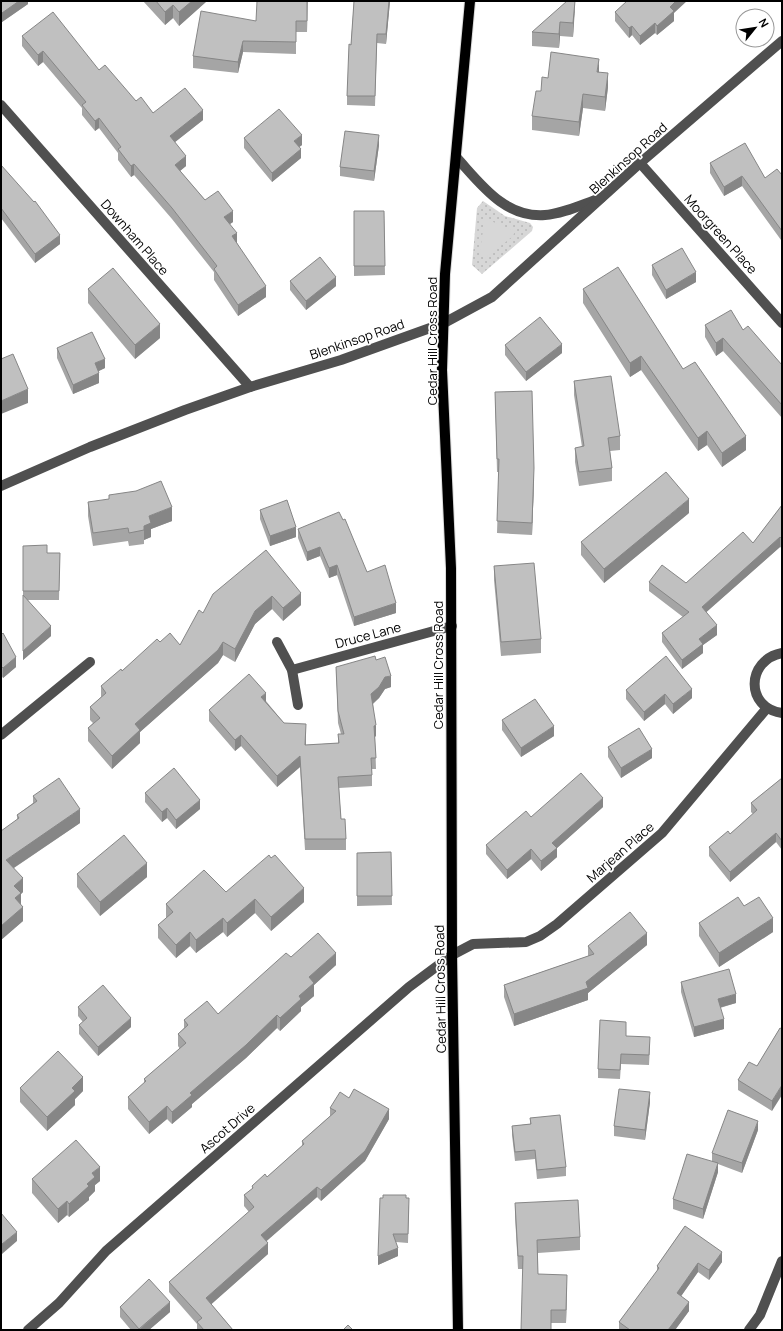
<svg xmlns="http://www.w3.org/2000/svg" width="783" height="1331" viewBox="0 0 783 1331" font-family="Manrope,sans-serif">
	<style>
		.grass { fill: url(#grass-dots) }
		.garden { fill: #d7d7d7 }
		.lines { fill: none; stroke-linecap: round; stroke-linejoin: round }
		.major-casing { stroke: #dbdbdb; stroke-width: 12 }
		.minor { stroke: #505050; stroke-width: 10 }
		.major { stroke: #000; stroke-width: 10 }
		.wall { fill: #a5a5a5 }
		.shaded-wall { fill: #868686 }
		.building { fill: #c0c0c0; stroke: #868686 }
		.labels { text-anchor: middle; stroke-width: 3.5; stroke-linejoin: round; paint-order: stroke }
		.street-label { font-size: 13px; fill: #000; stroke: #fff }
	</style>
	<defs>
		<pattern id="grass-dots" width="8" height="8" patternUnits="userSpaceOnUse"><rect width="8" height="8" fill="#d7d7d7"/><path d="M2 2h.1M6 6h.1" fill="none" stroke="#b7b7b7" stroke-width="1.8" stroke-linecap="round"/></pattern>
	</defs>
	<rect width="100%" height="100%" fill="#fff"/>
	<polygon class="grass" points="483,201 505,216 530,223 533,227 532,231 482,274 472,265 477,208"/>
	<polygon class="garden" points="486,219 515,231 513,236 484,259 480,252 484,223"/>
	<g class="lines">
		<defs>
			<polyline id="major" points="458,1330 452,955 451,568 442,370 445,274 470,1"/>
		</defs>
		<use href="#major" class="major-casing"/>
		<g class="minor">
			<polyline points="1,105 250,387"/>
			<path d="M456 157C480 183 504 218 545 215 563 214 583 204 601 198"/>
			<polyline points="640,163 782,323"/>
			<polyline points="1,486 90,447 185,410 250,387 341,360 444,323 492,297 640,163 782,41"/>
			<polyline points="277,642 292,670 298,705"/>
			<path d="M782 653C746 660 745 708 782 713"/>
			<polyline points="292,670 452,626"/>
			<polyline points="1,735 90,662"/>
			<polyline points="28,1330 59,1303 106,1251 409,987 452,955 473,944 526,942 540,936 557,924 662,833 767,708"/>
			<polyline points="749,1330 760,1315 782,1261"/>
		</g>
		<use href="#major" class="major"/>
	</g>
	<g class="wall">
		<polygon points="1,1 28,1 28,4 2,22 1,21"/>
		<polygon points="143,1 207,1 179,26 173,18 165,25"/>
		<polygon points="308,1 307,32 296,32 296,54 243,52 238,73 193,68 193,56 256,21"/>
		<polygon points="354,1 390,1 386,44 377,43 375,106 347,105 347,96"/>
		<polygon points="575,1 573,37 560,36 559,48 532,46 532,32"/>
		<polygon points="615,12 674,13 674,21 657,35 655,33 640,45 632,35 629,38 615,21"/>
		<polygon points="22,36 99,70 136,101 153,113 203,120 175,142 186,166 180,171 205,200 233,222 230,224 237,243 266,297 238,316 214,280 214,272 172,219 134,175 131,177 118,160 118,153 99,128 95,131 82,115 82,108 43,62 38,66 22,46"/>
		<polygon points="599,72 608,87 605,111 583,108 579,136 532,130 532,116 541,91 548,78"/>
		<polygon points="244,138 302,145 299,147 301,158 272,182 244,148"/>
		<polygon points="379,145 374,181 340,176 340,167"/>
		<polygon points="710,163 765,178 782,175 782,247 781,246 781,240 742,186 724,196 710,173"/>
		<polygon points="1,165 60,244 35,263 1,218"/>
		<polygon points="354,211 384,211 385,275 354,276"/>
		<polygon points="652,265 696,282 666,299 652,275"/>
		<polygon points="290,281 336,286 306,310 290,290"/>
		<polygon points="88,289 160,338 135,359 88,303"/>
		<polygon points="583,289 683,369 746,450 722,467 707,445 698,451 641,370 630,377 583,303"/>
		<polygon points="705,325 743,330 782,365 782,418 723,351 716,356 705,337"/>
		<polygon points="505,345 562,353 526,381 505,355"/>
		<polygon points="57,348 105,368 98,371 99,383 73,394 57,358"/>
		<polygon points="574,381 620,436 620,450 610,451 612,468 612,481 579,486 575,462 575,448 582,447 574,395"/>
		<polygon points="495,392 534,481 532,535 497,533 499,472 497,472"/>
		<polygon points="88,502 172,521 151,529 151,537 144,540 144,544 129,546 128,541 93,546 88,516"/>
		<polygon points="782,505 782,548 780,547 706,612 717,635 703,645 703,653 682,669 662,642 662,633 683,617 649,591 649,582 686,583 753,543"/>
		<polygon points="260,510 296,537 270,546 260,519"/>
		<polygon points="689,513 604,583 581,555 581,542"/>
		<polygon points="298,529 367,572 396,613 354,626 337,575 329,578 320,556 307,561 298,538"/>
		<polygon points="23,546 47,553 60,553 59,600 28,600 51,636 23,660"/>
		<polygon points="266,550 301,605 283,621 272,609 255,624 235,662 223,655 218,663 140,732 140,743 112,769 88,741 88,728 93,723 90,720 90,707 101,697 101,686 160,642 180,645 203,613"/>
		<polygon points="494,566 541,639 541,653 501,656 494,580"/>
		<polygon points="1,635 16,667 3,678 1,675"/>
		<polygon points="376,660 391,687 385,689 379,698 373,704 376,736 375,737 376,769 372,769 372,786 339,788 341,819 346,839 346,850 305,850 300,767 277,787 241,746 235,751 209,721 209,710 266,701 284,723 306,736 306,745 338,743 338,734 341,734 338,723 336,667"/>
		<polygon points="626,690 692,698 673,714 665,704 644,721 626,699"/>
		<polygon points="502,720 554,736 521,757 502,730"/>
		<polygon points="608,747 652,758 621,778 608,757"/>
		<polygon points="782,778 782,850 776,842 730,882 709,856 709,847 730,834 753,814 751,812 751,803"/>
		<polygon points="145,793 200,809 176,829 167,818 162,822 145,802"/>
		<polygon points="33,796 80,823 14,868 23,892 21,894 21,905 23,921 1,940 17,820 17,815 33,803"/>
		<polygon points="603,807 557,848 557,857 541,871 531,859 507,879 486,854 486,845 531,817"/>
		<polygon points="391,852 392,905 357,906 357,853"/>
		<polygon points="77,874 147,877 100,916 77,887"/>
		<polygon points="226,892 304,902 271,931 255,913 227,937 223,932 196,953 190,946 176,958 158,938 158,925 166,918 166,904"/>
		<polygon points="744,906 773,932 719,967 699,936 699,923"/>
		<polygon points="647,945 588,993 588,1000 514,1026 504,997 504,985 588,956 588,946"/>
		<polygon points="291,957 336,965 314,985 314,996 301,1007 301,1011 280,1031 277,1028 246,1058 192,1104 192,1107 172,1124 167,1119 149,1134 128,1109 128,1097 144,1083 144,1079 180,1049 178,1046 178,1034 184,1028 184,1020 218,1014"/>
		<polygon points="681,982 736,1003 720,1008 724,1029 694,1037 681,992"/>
		<polygon points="78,1007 131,1027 98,1056 79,1034 79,1025 83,1022 78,1016"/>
		<polygon points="780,1028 772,1111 738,1090 738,1080 757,1066"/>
		<polygon points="626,1036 650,1046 649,1065 621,1064 620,1079 598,1078 598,1069"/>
		<polygon points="20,1088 83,1091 75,1099 75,1105 47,1131 20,1102"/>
		<polygon points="349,1098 389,1119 365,1161 321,1201 317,1197 266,1241 268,1254 211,1304 233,1330 197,1330 197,1324 169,1292 169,1282 249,1212 244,1206 244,1195 252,1189 252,1186 267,1177 302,1146 302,1141 330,1116 330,1108"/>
		<polygon points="650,1102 645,1140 614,1136 614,1126"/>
		<polygon points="530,1118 566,1167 566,1176 537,1179 535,1159 515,1161 512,1135 512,1126 530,1124"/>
		<polygon points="758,1130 742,1173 718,1164 718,1172 703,1219 673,1209 673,1199 712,1161 712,1153"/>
		<polygon points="32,1179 100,1181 95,1185 95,1191 89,1197 89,1200 69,1217 67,1215 58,1223 32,1193"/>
		<polygon points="406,1198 409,1207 408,1243 396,1242 398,1256 378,1265"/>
		<polygon points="515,1203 580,1237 580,1250 538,1253 538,1274 567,1288 566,1323 551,1323 523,1269 518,1269 515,1216"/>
		<polygon points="685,1226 722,1262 709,1280 698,1272 681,1296 689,1311 675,1330 619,1330 619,1322 657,1272 657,1266"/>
		<polygon points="120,1307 170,1312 149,1330 131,1330 120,1317"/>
	</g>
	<g class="shaded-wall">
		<polygon points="19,1 28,1 28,4 2,22 2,13"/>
		<polygon points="192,1 207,1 179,26 179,12"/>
		<polygon points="389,1 390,1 386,44 386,34"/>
		<polygon points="575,1 575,8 573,37 573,23"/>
		<polygon points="676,1 687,1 674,13 674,21 657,35 657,26 670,7"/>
		<polygon points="173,5 173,18 165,25 165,12"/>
		<polygon points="560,22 560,36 559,48 559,34"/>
		<polygon points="655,23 655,33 640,45 640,36"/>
		<polygon points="632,26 632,35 629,38 629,28"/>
		<polygon points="243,41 243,52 238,73 238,62"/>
		<polygon points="43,51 43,62 38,66 38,55"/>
		<polygon points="599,59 599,73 597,72"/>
		<polygon points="608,73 608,87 605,111 605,97"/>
		<polygon points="583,94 583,108 579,136 579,122"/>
		<polygon points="203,110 203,120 170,146 170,136"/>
		<polygon points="99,118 99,128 95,131 95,121"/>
		<polygon points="302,135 302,145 294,151 294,141"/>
		<polygon points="379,135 379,145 374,181 374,171"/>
		<polygon points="301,149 301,158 272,182 272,173"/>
		<polygon points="186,156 186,166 175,175 175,165"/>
		<polygon points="134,164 134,175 131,177 131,166"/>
		<polygon points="742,176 742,186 724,196 724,187"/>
		<polygon points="233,211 233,222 224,228 224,217"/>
		<polygon points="237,233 237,244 232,236"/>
		<polygon points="60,235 60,244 35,263 35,254"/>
		<polygon points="696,272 696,282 666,299 666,290"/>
		<polygon points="336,277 336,286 306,310 306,301"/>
		<polygon points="266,286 266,297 238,316 238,305"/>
		<polygon points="160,324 160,338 135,359 135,345"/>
		<polygon points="723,338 723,351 716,356 716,343"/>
		<polygon points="562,344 562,353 526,381 526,372"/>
		<polygon points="641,356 641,370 630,377 630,363"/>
		<polygon points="105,359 105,368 95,373 95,363"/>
		<polygon points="99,373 99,383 73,394 73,385"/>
		<polygon points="28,389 28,403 1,414 1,401"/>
		<polygon points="707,431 707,445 698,451 698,438"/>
		<polygon points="746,436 746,450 722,467 722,453"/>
		<polygon points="534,468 534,481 532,535 532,523"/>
		<polygon points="689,499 689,513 604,583 604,569"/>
		<polygon points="172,507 172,521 151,529 151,537 144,540 144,526 149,516"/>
		<polygon points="296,527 296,537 270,546 270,536"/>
		<polygon points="780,537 780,547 702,616 702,607"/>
		<polygon points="320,547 320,556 307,561 307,552"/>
		<polygon points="337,565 337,575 329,578 329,568"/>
		<polygon points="301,593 301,605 283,621 283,608"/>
		<polygon points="272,596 272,609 255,624 235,662 235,649 255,611"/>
		<polygon points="396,603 396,613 354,626 354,617"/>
		<polygon points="717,625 717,635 703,645 703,653 682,669 682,660 699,639"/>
		<polygon points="51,626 51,636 23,660 23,651"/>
		<polygon points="223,642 223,655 218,663 140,732 140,743 112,769 112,756 135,724"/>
		<polygon points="16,657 16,667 3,678 3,668"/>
		<polygon points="391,676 391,687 385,689 379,698 371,705 371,694 385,677"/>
		<polygon points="692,689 692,698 673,714 673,704"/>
		<polygon points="266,693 266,704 261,697"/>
		<polygon points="665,694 665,704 644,721 644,712"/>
		<polygon points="306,724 306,736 305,757 305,745"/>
		<polygon points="376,725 376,736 374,737 374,726"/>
		<polygon points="554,726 554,736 521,757 521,748"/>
		<polygon points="241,735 241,746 235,751 235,740"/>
		<polygon points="652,749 652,758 621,778 621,768"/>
		<polygon points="300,756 300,767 277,787 277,776"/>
		<polygon points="603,798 603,807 557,848 557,857 541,871 541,861 552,843"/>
		<polygon points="200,800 200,809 176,829 176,820"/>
		<polygon points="167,808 167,818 162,822 162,812"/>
		<polygon points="80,809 80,823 6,873 6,860"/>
		<polygon points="776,833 776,842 730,882 730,872"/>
		<polygon points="531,849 531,859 507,879 507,870"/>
		<polygon points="147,863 147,877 100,916 100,902"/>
		<polygon points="23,878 23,892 21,894 21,907 15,912 14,886"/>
		<polygon points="304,888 304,902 271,931 271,917"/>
		<polygon points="255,899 255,913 227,937 227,923"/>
		<polygon points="23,907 23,921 1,940 1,926"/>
		<polygon points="223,918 223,932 196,953 196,940"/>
		<polygon points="773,918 773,932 719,967 719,953"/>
		<polygon points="190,932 190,946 176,958 176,945"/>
		<polygon points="647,933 647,945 588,993 588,1000 514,1026 514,1014 586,982"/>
		<polygon points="336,953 336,965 314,985 314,996 301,1007 301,1011 280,1031 280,1018 299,996 309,977"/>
		<polygon points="736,994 736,1003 718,1008 718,999"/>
		<polygon points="277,1015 277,1028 246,1058 192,1104 192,1107 172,1124 172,1112 190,1093"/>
		<polygon points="131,1018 131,1027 98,1056 98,1047"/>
		<polygon points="724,1019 724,1029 694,1037 694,1027"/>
		<polygon points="83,1077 83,1091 75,1099 75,1105 47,1131 47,1117 72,1088"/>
		<polygon points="782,1085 782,1095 772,1111 772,1101"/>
		<polygon points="650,1092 650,1102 645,1140 645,1130"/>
		<polygon points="167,1106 167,1119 149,1134 149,1122"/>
		<polygon points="389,1109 389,1119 365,1161 321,1201 321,1190"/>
		<polygon points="758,1121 758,1130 742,1173 742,1163"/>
		<polygon points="718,1163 718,1172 703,1219 703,1209"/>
		<polygon points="100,1167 100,1181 95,1185 95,1191 89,1197 89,1200 69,1217 69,1204 87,1184 92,1173"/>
		<polygon points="317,1187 317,1197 261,1246 261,1235"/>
		<polygon points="67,1201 67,1215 58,1223 58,1209"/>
		<polygon points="17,1232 17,1241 2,1254 2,1244"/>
		<polygon points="268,1243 268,1254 206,1309 206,1298"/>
		<polygon points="398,1248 398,1256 378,1265 378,1256"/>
		<polygon points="722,1252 722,1262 709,1280 709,1270"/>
		<polygon points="698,1263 698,1272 677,1302 677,1293"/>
		<polygon points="567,1275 567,1288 566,1323 566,1310"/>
		<polygon points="170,1302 170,1312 149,1330 139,1330"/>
		<polygon points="689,1302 689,1311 675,1330 668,1330"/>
	</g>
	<g class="building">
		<polygon points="1,1 19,1 2,13 1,11"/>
		<polygon points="156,1 192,1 179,12 173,5 165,12"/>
		<polygon points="257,1 307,1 307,21 296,21 296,42 243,41 238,62 193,56 201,11 256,21"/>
		<polygon points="354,1 389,1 386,34 377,34 375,96 347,96 349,44 351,45"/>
		<polygon points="567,1 575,1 573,23 560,22 559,34 532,32"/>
		<polygon points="627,1 676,1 670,7 674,11 657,26 655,23 640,36 632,26 629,28 615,12"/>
		<polygon points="53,12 99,70 105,65 136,101 141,97 153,113 185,88 203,110 170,136 186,156 175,165 205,200 218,191 233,211 224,217 237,233 232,236 266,286 238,305 214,269 217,266 172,208 134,164 131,166 118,149 121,147 99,118 95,121 82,105 86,102 43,51 38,55 22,36"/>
		<polygon points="551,52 599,59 597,72 608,73 605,97 583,94 579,122 532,116 536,91 541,91 542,77 548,78"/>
		<polygon points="279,109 302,135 294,141 301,149 272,173 244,138"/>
		<polygon points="345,131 379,135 374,171 340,167"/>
		<polygon points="745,143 765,178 777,169 782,175 782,231 742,176 724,187 710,163"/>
		<polygon points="1,165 34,202 35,201 60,235 35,254 1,208"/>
		<polygon points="354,211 384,211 385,266 354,266"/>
		<polygon points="682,248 696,272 666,290 652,265"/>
		<polygon points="320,257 336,277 306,301 290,281"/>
		<polygon points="618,267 683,369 695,362 746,436 722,453 707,431 698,438 641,356 630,363 583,289"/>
		<polygon points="113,268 160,324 135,345 88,289"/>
		<polygon points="731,310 743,330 748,326 782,365 782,405 723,338 716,343 705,325"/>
		<polygon points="540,317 562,344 526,372 505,345"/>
		<polygon points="92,332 105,359 95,363 99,373 73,385 57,348"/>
		<polygon points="13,354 28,389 1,401 1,359"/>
		<polygon points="611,376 620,436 608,438 612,468 579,472 575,448 584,446 574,381"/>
		<polygon points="532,391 534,468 532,523 497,521 499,459 497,459 495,392"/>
		<polygon points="666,472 689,499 604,569 581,542"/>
		<polygon points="161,481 172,507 149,516 151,523 144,526 144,530 129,533 128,528 93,533 88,502 109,499 109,495 136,491"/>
		<polygon points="287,500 296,527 270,536 260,510"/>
		<polygon points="782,505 782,539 780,537 702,607 717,625 699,639 703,644 682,660 662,633 689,612 649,582 662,565 686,583 743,532 753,543"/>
		<polygon points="339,512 343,520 345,519 367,572 385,565 396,603 354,617 337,565 329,568 320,547 307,552 298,529"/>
		<polygon points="47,545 47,553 60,553 59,591 23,591 23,546"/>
		<polygon points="266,550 301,593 283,608 272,596 255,611 235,649 223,642 218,650 135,724 140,730 112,756 88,728 100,718 90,707 106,693 101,686 121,669 122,671 157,639 160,642 170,633 180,645 199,610 203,613 213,594"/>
		<polygon points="534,563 541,639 501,642 494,566"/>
		<polygon points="23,595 51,626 23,651"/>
		<polygon points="3,633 16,657 3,668 1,666 1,635"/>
		<polygon points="375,656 376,660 385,657 391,676 385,677 379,687 371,694 376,725 374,726 376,758 371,758 372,775 338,777 341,819 345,819 346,839 305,839 300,756 277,776 241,735 235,740 209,710 249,674 266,693 261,697 284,723 306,724 305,745 339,743 338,734 344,734 338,711 336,667"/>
		<polygon points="666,656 692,689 673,704 665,694 644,712 626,690"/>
		<polygon points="535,699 554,726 521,748 502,720"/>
		<polygon points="639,728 652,749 621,768 608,747"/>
		<polygon points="174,768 200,800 176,820 167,808 162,812 145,793"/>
		<polygon points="581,773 603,798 552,843 557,848 541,861 531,849 507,870 486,845 526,811 531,817"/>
		<polygon points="59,778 80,809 6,860 23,878 14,886 21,893 15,898 23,907 1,926 1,831 19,818 17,815 37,801 33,796"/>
		<polygon points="782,778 782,841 776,833 730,872 709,847 728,831 730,834 757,810 751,803"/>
		<polygon points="124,835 147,863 100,902 77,874"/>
		<polygon points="391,852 392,896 357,896 357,853"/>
		<polygon points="269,855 271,858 275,855 304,888 271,917 255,899 227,923 223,918 196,940 190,932 176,945 158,925 173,912 166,904 204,870 226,892"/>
		<polygon points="738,897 744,906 759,897 773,918 719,953 699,923"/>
		<polygon points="630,912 647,933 586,982 588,988 514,1014 504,985 594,954 588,946"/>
		<polygon points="318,933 336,953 309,977 314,983 299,996 301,999 280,1018 277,1015 246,1045 190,1093 192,1095 172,1112 167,1106 149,1122 128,1097 146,1081 144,1079 186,1043 178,1034 188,1025 184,1020 207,1001 218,1014 286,953 291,957"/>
		<polygon points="729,969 736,994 718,999 724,1019 694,1027 681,982"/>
		<polygon points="103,985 131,1018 98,1047 79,1025 87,1018 78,1007"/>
		<polygon points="600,1020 626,1022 626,1036 650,1037 649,1055 621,1054 620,1070 598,1069"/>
		<polygon points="780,1028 782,1029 782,1085 772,1101 738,1080 749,1062 757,1066"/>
		<polygon points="58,1051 83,1077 72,1088 75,1091 47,1117 20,1088"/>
		<polygon points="354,1089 389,1109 365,1151 321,1190 317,1187 261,1235 268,1243 206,1298 233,1330 204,1330 197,1322 202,1318 169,1282 254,1207 244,1195 253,1188 252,1186 265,1174 267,1177 304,1144 302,1141 336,1111 330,1108 340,1092 349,1098"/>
		<polygon points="619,1089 650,1092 645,1130 614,1126"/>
		<polygon points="728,1110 758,1121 742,1163 712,1153"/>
		<polygon points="560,1115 566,1167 537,1170 535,1150 515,1152 512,1126 531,1124 530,1118"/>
		<polygon points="76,1140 100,1167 92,1173 95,1177 87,1184 89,1186 69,1204 67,1201 58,1209 32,1179"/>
		<polygon points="687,1154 718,1163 703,1209 673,1199"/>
		<polygon points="383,1195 406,1195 406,1198 409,1198 408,1234 393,1234 398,1248 378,1256 380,1198 383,1198"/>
		<polygon points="578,1200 580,1237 537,1240 538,1274 567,1275 566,1310 551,1310 551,1330 521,1330 523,1256 518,1256 515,1203"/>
		<polygon points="1,1213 17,1232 2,1244 1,1244"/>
		<polygon points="685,1226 722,1252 709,1270 698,1263 677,1293 689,1302 668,1330 630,1330 619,1322 659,1268 657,1266"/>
		<polygon points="149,1279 170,1302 139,1329 120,1307"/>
		<polygon points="348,1325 353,1330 343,1330"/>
	</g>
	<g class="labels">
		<g class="street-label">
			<text transform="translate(628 158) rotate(-42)" y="5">Blenkinsop Road</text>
			<text transform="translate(721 234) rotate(48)" y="5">Moorgreen Place</text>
			<text transform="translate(135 237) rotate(49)" y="5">Downham Place</text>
			<text transform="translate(357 339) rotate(-19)" y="5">Blenkinsop Road</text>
			<text transform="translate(432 341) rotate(-90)" y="5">Cedar Hill Cross Road</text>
			<text transform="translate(368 635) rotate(-15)" y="5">Druce Lane</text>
			<text transform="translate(438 665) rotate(-90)" y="5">Cedar Hill Cross Road</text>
			<text transform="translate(620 852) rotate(-41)" y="5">Marjean Place</text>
			<text transform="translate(440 989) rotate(-91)" y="5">Cedar Hill Cross Road</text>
			<text transform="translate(227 1128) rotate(-41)" y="5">Ascot Drive</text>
		</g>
	</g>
	<rect width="783" height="1331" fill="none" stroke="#000000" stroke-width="4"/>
	<g transform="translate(755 28) rotate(60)"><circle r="19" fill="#ffffff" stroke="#999999"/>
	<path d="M0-3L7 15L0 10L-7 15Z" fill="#000000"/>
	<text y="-6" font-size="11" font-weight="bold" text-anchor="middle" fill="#000000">N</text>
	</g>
</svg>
